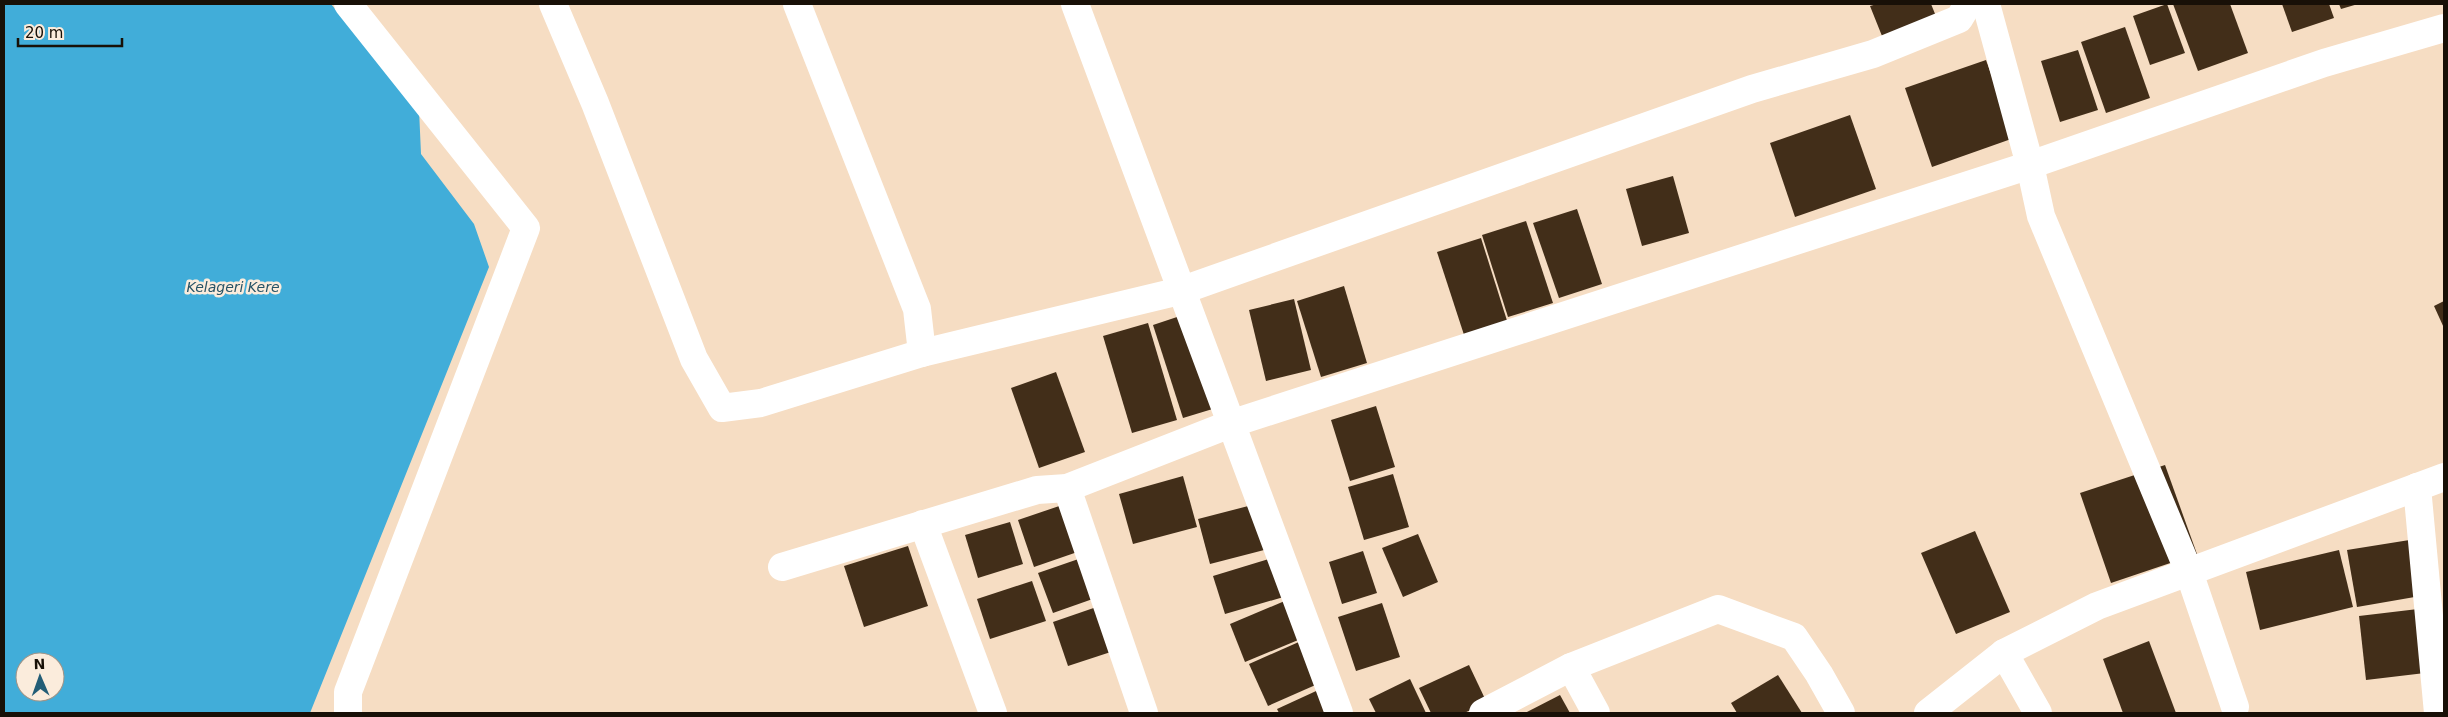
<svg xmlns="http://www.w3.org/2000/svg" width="2448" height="717" viewBox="0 0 2448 717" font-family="'DejaVu Sans',sans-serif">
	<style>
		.water { fill: #41add9; fill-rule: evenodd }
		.building { fill: #422e19 }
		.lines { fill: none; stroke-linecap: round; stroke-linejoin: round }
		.street { stroke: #fff; stroke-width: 28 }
		.labels { text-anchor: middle; stroke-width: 5; stroke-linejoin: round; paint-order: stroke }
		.water-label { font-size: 14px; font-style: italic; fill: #275366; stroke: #fbecdc }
	</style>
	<rect width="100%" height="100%" fill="#f6ddc3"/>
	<path class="water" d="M4 4H331L419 109 421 154 474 224 489 267 310 713H4ZM25 662H55V692H25Z"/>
	<g class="building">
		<polygon points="1877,4 1931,4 1944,36 1890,56 1870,6"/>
		<polygon points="2167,4 2185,53 2150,65 2133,16"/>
		<polygon points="2173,4 2230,4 2248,53 2198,71"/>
		<polygon points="2282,4 2329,4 2334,18 2292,32"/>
		<polygon points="2339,4 2358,4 2341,9"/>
		<polygon points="2125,27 2150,98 2106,113 2081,42"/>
		<polygon points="2078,50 2098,110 2060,122 2041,61"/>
		<polygon points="1986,60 2014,138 1932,167 1905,88"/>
		<polygon points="1850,115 1876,189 1795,217 1770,143"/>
		<polygon points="1673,176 1689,233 1642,246 1626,189"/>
		<polygon points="1577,209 1602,284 1559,298 1533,223"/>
		<polygon points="1526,221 1553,303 1508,317 1482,235"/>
		<polygon points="1481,238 1509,327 1466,341 1437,252"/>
		<polygon points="1344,286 1367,363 1321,377 1297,301"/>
		<polygon points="1294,299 1311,370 1266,381 1249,310"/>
		<polygon points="2444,301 2444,328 2434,306"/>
		<polygon points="1198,310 1229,404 1183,418 1153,325"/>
		<polygon points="1148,323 1177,420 1132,433 1103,336"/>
		<polygon points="1056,372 1085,452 1039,468 1011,388"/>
		<polygon points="1376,406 1395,467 1350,481 1331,420"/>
		<polygon points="2165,465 2197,554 2111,583 2080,493"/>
		<polygon points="1393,474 1409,527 1364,540 1348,487"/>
		<polygon points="1183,476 1197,527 1133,544 1119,494"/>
		<polygon points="1074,501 1089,548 1034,567 1018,520"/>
		<polygon points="1256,504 1268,549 1210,564 1198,519"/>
		<polygon points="1010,522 1023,564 978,578 965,535"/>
		<polygon points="1975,531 2010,612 1956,634 1921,553"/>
		<polygon points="1418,534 1438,582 1403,597 1382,548"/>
		<polygon points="2422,538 2432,594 2357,607 2347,550"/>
		<polygon points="908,546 928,606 864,627 844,566"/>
		<polygon points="2339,550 2353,607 2260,630 2246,572"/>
		<polygon points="1363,551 1377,593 1342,604 1329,562"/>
		<polygon points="1090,555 1104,595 1053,613 1038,573"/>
		<polygon points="1275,557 1287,596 1225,614 1213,576"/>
		<polygon points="1032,581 1046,621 990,639 977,599"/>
		<polygon points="1287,600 1303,638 1245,662 1230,624"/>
		<polygon points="1111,602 1126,647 1068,666 1053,622"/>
		<polygon points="1382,603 1400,657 1356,671 1338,617"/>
		<polygon points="2418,609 2425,673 2366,680 2359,616"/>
		<polygon points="1301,641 1320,683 1268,706 1249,664"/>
		<polygon points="2149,641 2176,713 2123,713 2103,659"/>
		<polygon points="1469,665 1487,703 1464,713 1431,713 1419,688"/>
		<polygon points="1778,675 1802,713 1737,713 1731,703"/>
		<polygon points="1410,679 1426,713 1376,713 1369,699"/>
		<polygon points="1327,686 1341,713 1279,713 1277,709"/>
		<polygon points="1560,695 1570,713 1525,713"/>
	</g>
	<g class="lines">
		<g class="street">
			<polyline points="348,4 526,228 348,692 348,713"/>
			<polyline points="553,4 595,103 694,359 722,408 761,403 922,353 1180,291 1752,89 1873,54 1959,19 1968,4"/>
			<polyline points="797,4 917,309 922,353"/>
			<path d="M1075 4C1162 241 1252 476 1339 713"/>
			<polyline points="1986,4 2030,165 2041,216 2189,572 2235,707"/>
			<polyline points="2417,487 2438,713"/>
			<polyline points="1067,488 1144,713"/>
			<polyline points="923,524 993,713"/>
			<polyline points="782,567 1037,490 1067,488 1233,423 2030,165 2324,63 2444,28"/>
			<polyline points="2004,653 2038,713"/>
			<polyline points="1571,667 1596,713"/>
			<polyline points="1483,713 1571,667 1718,609 1794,637 1819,674 1841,713"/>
			<polyline points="1928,713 2004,653 2097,606 2444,477"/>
		</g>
	</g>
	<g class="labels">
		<g class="water-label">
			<text x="233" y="292">Kelageri Kere</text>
		</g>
	</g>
	<rect width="2448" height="717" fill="none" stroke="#181007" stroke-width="10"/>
	<g transform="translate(40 677) rotate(358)"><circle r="24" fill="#fbecdc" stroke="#a09487"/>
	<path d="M0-4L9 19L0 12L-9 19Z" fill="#235d76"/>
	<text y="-8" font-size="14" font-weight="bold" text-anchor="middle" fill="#181007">N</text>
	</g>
	<path d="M18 38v8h104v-8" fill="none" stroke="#181007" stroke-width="2.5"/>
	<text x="25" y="38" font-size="15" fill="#181007" stroke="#fbecdc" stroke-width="4" paint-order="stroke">20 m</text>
</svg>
